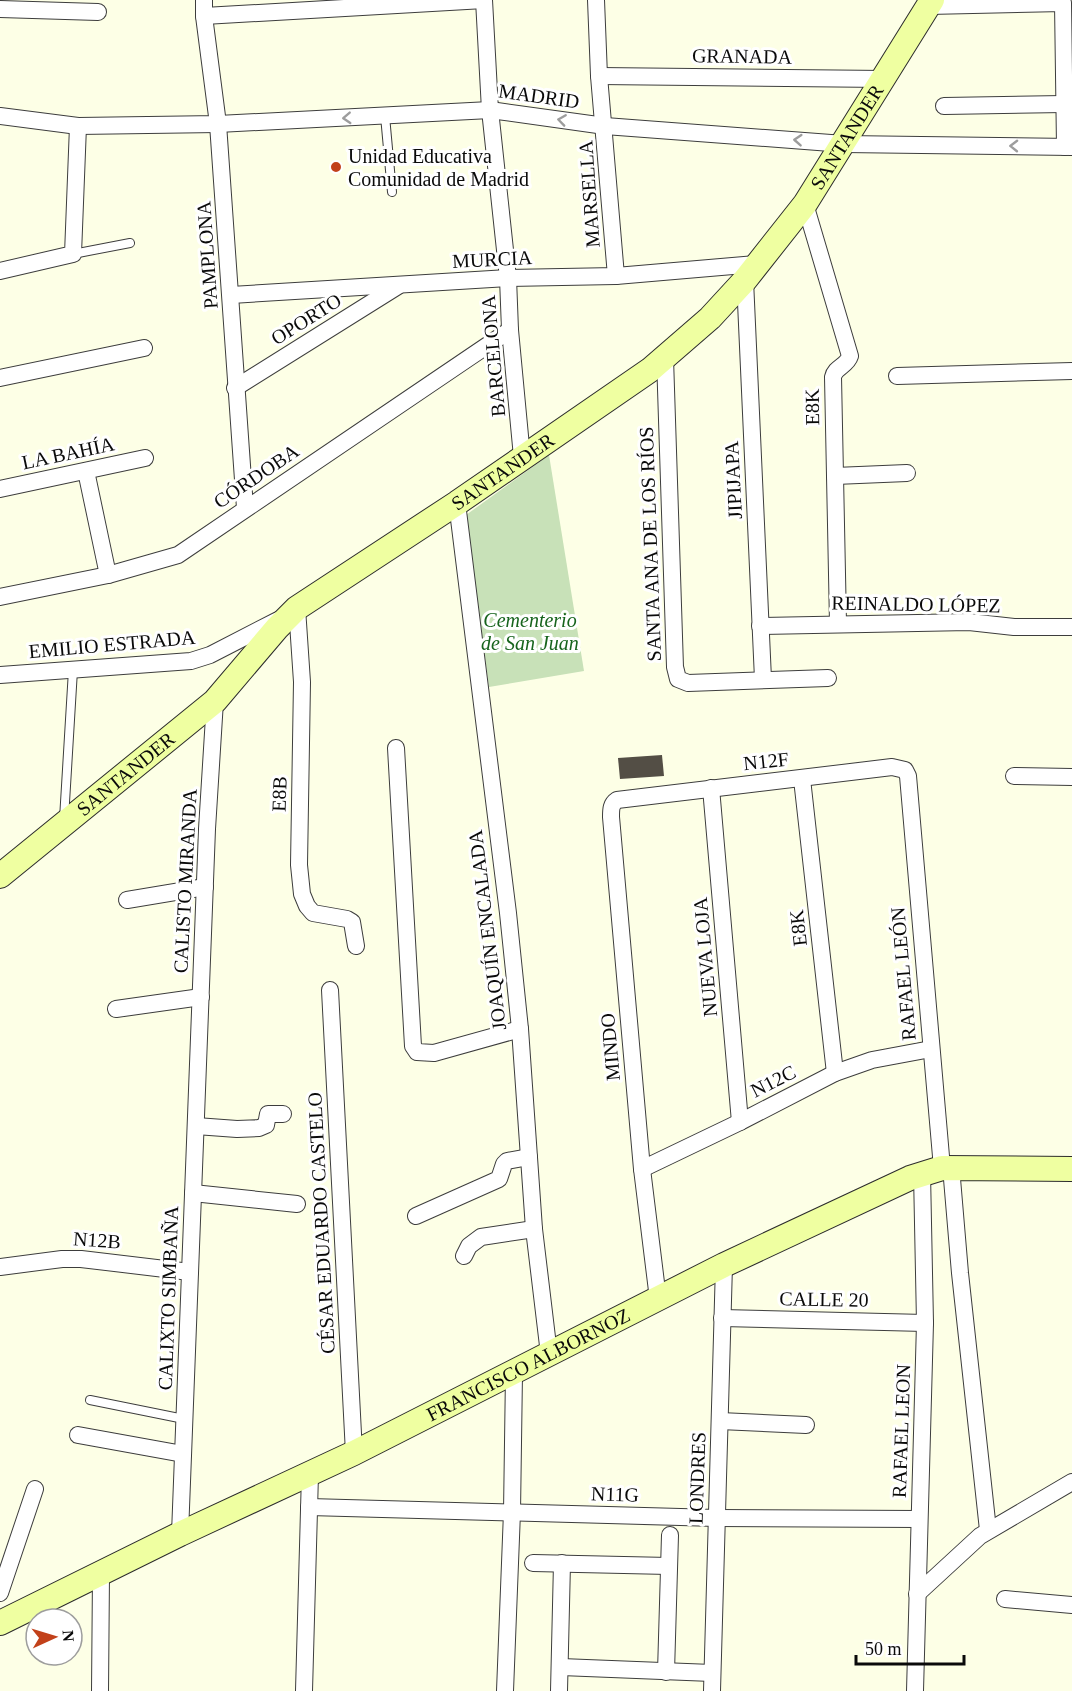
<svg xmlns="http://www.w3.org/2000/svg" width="1072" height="1691" viewBox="0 0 1072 1691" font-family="Georgia,serif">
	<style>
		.cemetery { fill: #c8e1b8 }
		.building { fill: #534e45 }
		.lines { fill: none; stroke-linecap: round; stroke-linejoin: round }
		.lane-casing { stroke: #3d3d3d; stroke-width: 10 }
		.street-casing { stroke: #3d3d3d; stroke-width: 18 }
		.secondary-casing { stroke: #2c2c2c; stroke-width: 26 }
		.lane { stroke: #fff; stroke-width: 8 }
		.street { stroke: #fff; stroke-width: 16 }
		.secondary { stroke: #efffa1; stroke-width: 24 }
		.oneway { stroke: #9d9d9d }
		.poi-dot { fill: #c2411a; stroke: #fff; stroke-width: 2 }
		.labels { text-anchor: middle; stroke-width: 6; stroke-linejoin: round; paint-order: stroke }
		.street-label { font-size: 20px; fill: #0a0a0a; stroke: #fff }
		.poi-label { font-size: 20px; fill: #0a0a0a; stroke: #fff; text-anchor: start }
		.park-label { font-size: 20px; font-style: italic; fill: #17641d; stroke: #fff }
	</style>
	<rect width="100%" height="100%" fill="#fdffe6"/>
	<polygon class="cemetery" points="549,455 584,671 489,687 466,515"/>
	<polygon class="building" points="662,755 664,776 620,779 618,758"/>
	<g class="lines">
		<defs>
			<g id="lane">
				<polyline points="385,116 392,192"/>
				<polyline points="73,254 130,243"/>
				<polyline points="64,819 73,670"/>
				<polyline points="90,1400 184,1419"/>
			</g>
			<g id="street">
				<polyline points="204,0 204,16 218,124 245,508"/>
				<polyline points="484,0 490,110 508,278 510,330 522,457"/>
				<polyline points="596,0 599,76 616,276"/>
				<polyline points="928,6 1063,3 1065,147"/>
				<polyline points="0,9 98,12"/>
				<polyline points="204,16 484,0"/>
				<polyline points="599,76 885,79"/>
				<polyline points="944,106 1064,104"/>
				<polyline points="0,116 78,126 218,124 490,110 605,126 844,144 1072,147"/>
				<path d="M805 204 850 356C847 366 835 367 833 377L838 623"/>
				<polyline points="0,271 73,254 78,126"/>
				<polyline points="745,280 763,679"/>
				<polyline points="231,295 508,278 616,276 756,264"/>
				<polyline points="665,358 675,667 678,679 688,683 828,678"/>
				<polyline points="897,376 1072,371"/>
				<polyline points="0,378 144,348"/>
				<polyline points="235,388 398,286"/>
				<polyline points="86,471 108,575"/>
				<polyline points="835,476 907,473"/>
				<polyline points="0,489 145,458"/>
				<polyline points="457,503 508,913 520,1029 534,1229 549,1354"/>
				<polyline points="0,597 108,575 178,555 510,330"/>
				<polyline points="297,608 302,682 299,865 302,894 307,906 313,913 347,919 352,922 356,946"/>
				<polyline points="760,626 969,622 1014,627 1072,627"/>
				<polyline points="0,675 191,661 210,655 278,620"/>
				<polyline points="396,748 413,1046 417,1052 434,1053 520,1029"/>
				<polyline points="1014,776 1072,777"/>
				<polyline points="802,779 835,1073"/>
				<polyline points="711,788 740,1122"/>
				<polyline points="127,900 205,887"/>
				<polyline points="330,990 354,1453"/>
				<polyline points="116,1009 201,997"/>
				<polyline points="196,1126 237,1129 259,1128 266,1125 268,1114 283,1114"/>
				<polyline points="951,1167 960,1273 988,1530"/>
				<polyline points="642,1169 740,1122 835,1073 872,1060 931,1049"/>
				<polyline points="193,1193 297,1204"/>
				<polyline points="416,1216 499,1179 504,1164 507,1161 529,1157"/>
				<polyline points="464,1256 469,1246 481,1237 534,1229"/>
				<polyline points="0,1267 62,1259 81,1259 190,1272"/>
				<path d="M658 1299 642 1169 611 817C611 809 611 804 617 800L892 767 905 770 908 776 942 1168"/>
				<polyline points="722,1318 925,1323"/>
				<polyline points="720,1421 806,1425"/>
				<polyline points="78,1435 183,1454"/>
				<polyline points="309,1507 717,1518 919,1519"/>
				<polyline points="180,1534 207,829 215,701"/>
				<polyline points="533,1563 669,1566"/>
				<polyline points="0,1593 35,1489"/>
				<polyline points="917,1594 980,1536 1072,1482"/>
				<polyline points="1005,1599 1072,1605"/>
				<polyline points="561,1667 712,1673"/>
				<polyline points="666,1672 670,1535"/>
				<polyline points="100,1691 101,1574"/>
				<polyline points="304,1691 310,1474"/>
				<polyline points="505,1691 512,1512 514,1373"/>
				<polyline points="559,1691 562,1563"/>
				<polyline points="712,1691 724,1265"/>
				<polyline points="915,1691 925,1323 922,1173"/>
			</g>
			<g id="secondary">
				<path id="s1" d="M0 876 215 701 277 628 297 608 457 503 650 370 710 318 745 280 805 204 932 0"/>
				<path id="s2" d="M0 1623 180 1534 354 1453 724 1265 910 1178 942 1168 1072 1169"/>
			</g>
		</defs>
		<use href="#lane" class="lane-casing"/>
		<use href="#street" class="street-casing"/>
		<use href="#secondary" class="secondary-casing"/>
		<use href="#lane" class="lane"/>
		<use href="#street" class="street"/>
		<use href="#secondary" class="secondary"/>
	</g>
	<defs><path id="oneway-chevron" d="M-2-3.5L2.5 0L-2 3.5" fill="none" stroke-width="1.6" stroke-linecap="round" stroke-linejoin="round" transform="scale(1.5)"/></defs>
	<g class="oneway">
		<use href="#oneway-chevron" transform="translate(347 118) rotate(177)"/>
		<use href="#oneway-chevron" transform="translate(562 120) rotate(-172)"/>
		<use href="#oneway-chevron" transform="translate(798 140) rotate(-176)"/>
		<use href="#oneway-chevron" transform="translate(1014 146) rotate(-179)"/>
	</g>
	<circle class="poi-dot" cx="336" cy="167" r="6"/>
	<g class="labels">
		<g class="street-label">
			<text transform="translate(742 56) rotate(1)" y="7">GRANADA</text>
			<text transform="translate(539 96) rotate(8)" y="7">MADRID</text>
			<text dy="7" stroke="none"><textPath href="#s1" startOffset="1134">SANTANDER</textPath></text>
			<text transform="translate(589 194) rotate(-94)" y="7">MARSELLA</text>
			<text transform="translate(207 255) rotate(-94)" y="7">PAMPLONA</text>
			<text transform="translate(492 259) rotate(-3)" y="7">MURCIA</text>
			<text transform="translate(306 319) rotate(-32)" y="7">OPORTO</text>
			<text transform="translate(493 356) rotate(-95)" y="7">BARCELONA</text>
			<text transform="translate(812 407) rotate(-91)" y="7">E8K</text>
			<text transform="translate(68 453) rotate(-12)" y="7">LA BAHÍA</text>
			<text dy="7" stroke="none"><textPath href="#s1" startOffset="648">SANTANDER</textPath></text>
			<text transform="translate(256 476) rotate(-34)" y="7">CÓRDOBA</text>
			<text transform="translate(733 480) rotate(-93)" y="7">JIPIJAPA</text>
			<text transform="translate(650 544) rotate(-92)" y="7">SANTA ANA DE LOS RÍOS</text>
			<text transform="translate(916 604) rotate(1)" y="7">REINALDO LÓPEZ</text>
			<text transform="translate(112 644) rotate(-5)" y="7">EMILIO ESTRADA</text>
			<text transform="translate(766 761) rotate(-6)" y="7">N12F</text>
			<text dy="7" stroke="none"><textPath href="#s1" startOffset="162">SANTANDER</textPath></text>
			<text transform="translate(279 794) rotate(-88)" y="7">E8B</text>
			<text transform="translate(185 881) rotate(-87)" y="7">CALISTO MIRANDA</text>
			<text transform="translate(798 928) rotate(-96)" y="7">E8K</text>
			<text transform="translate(487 930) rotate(-97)" y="7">JOAQUÍN ENCALADA</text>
			<text transform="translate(705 957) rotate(-95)" y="7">NUEVA LOJA</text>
			<text transform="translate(903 974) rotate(-95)" y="7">RAFAEL LEÓN</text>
			<text transform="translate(610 1047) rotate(-95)" y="7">MINDO</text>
			<text transform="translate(773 1081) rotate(-27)" y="7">N12C</text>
			<text transform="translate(321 1223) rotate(-93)" y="7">CÉSAR EDUARDO CASTELO</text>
			<text transform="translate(97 1240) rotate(4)" y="7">N12B</text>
			<text transform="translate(168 1298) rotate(-88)" y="7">CALIXTO SIMBAÑA</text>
			<text transform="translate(824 1299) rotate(1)" y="7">CALLE 20</text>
			<text dy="7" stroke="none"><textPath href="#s2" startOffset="588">FRANCISCO ALBORNOZ</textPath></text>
			<text transform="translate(901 1431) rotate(-88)" y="7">RAFAEL LEON</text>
			<text transform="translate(697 1478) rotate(-88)" y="7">LONDRES</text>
			<text transform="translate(615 1494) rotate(2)" y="7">N11G</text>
		</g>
		<g class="poi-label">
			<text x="348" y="163">Unidad Educativa<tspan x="348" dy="23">Comunidad de Madrid</tspan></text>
		</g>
		<g class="park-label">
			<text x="530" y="627">Cementerio<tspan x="530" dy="23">de San Juan</tspan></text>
		</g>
	</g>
	<g transform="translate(54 1637) rotate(86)"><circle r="28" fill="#ffffff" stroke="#9d9d9d" stroke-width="1.5"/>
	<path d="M0-4.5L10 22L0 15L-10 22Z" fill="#c2411a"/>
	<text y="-9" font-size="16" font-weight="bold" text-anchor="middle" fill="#0a0a0a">N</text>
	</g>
	<path d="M856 1655v9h108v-9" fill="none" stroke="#0a0a0a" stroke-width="3"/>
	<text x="865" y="1655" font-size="18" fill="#0a0a0a" stroke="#ffffff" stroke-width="4.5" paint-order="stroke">50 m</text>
</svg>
